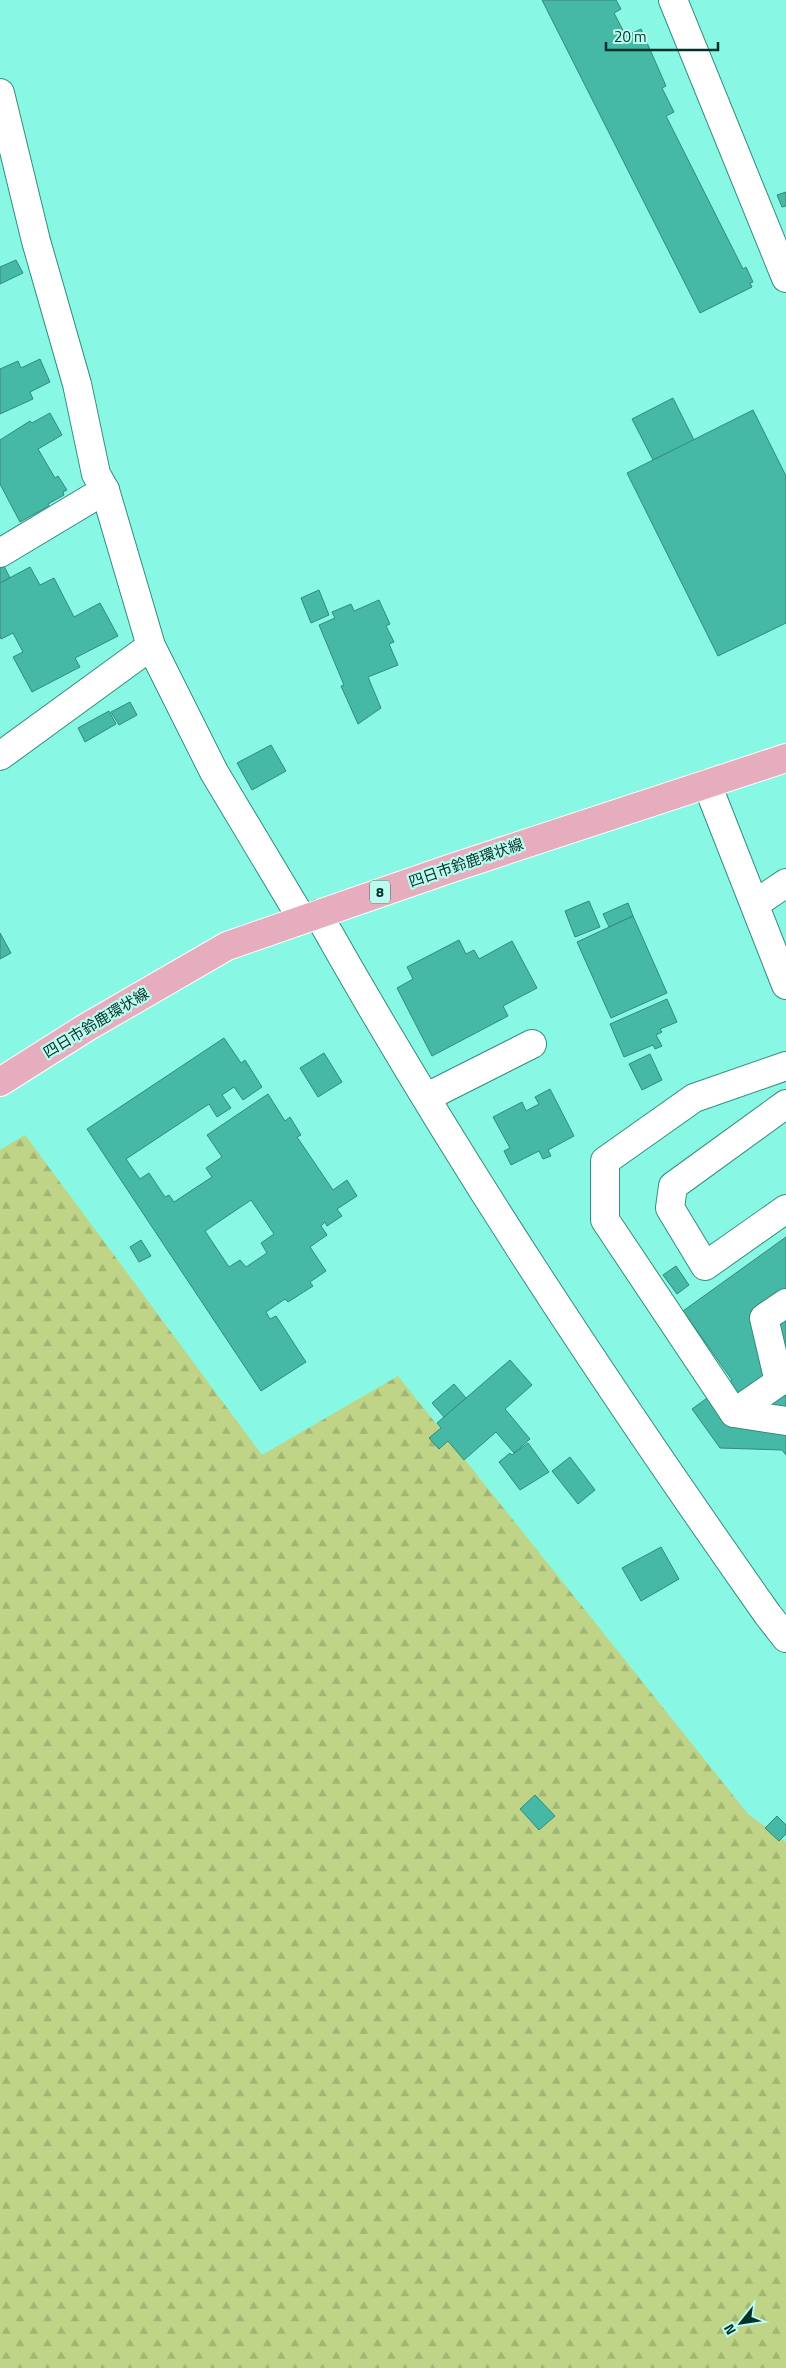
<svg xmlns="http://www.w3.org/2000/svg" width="786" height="2368" viewBox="0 0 786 2368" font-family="'Titillium Web','Noto Sans JP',sans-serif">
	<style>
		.forest { fill: url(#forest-firs) }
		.building { fill: #45b8a6; stroke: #348a7c; fill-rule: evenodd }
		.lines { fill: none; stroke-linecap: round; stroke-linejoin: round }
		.minor-casing { stroke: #368c7e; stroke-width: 30 }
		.major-casing { stroke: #fff; stroke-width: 30 }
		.minor { stroke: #fff; stroke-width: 28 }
		.major { stroke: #e6adbf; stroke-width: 28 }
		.labels { text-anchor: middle; stroke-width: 4.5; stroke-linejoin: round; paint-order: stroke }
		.shield { fill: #befbef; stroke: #396e66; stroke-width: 1 }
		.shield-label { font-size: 14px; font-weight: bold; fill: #00322b }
		.street-label { font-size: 15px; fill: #00322b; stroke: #befbef }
	</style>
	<defs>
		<pattern id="forest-firs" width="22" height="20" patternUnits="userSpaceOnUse" patternTransform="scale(1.25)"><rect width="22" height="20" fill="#bfd486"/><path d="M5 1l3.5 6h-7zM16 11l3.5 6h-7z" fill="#a2b674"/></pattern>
	</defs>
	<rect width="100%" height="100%" fill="#88f7e3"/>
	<polygon class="forest" points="25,1135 262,1455 398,1376 748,1814 786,1842 786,2368 0,2368 0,1150"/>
	<g class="building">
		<polygon points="542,0 616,0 621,9 614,13 626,36 641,29 666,86 662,88 674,112 666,116 743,269 746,267 753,282 750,283 752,287 700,313"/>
		<polygon points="786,192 786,206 782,207 777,195"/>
		<polygon points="16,260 23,273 0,284 0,267"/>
		<polygon points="40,359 50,382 30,392 33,399 0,414 0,369 18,361 21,368"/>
		<polygon points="673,398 694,440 653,460 632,419"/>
		<polygon points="753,410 786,476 786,623 718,656 627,473"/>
		<polygon points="50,413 62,435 38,449 55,478 58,476 67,490 63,492 64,495 48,504 49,506 20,522 0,484 0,440 30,421 32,423"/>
		<polygon points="4,566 10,578 0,583 0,568"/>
		<polygon points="30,567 40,585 54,578 74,617 100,603 118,636 75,658 80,667 32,692 13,657 23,652 13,633 1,639 0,636 0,583"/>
		<polygon points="319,590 329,615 311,623 301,598"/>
		<polygon points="379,600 390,624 386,626 394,642 389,644 398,665 368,677 381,708 358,724 341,686 344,685 319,625 335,618 332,612 351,604 354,611"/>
		<polygon points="130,702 137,715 119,725 111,712"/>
		<polygon points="109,711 116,724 85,742 78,728"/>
		<polygon points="271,745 286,771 252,790 237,763"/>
		<polygon points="589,901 600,927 575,937 565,911"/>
		<polygon points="628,903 633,916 609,927 603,914"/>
		<polygon points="633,916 667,993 611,1018 577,942"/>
		<polygon points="0,933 11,953 0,959"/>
		<polygon points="459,940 466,954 474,950 479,959 512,941 537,988 503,1006 508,1016 432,1056 397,988 413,979 407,967"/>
		<polygon points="667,999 677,1022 660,1029 662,1032 656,1035 662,1046 655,1049 653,1045 624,1057 610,1024"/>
		<path d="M224 1038 241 1063 245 1060 262 1087 243 1100 234 1087 222 1095 231 1108 217 1117 209 1104 126 1159 140 1179 149 1173 165 1197 169 1195 174 1202 212 1177 206 1168 222 1157 207 1135 268 1094 285 1121 290 1117 301 1135 297 1137 333 1190 347 1180 357 1196 337 1209 342 1216 327 1226 325 1222 321 1226 327 1235 310 1247 326 1271 310 1282 313 1286 288 1302 285 1299 266 1312 270 1319 276 1316 306 1362 261 1391 87 1129ZM251 1200 274 1234 261 1243 267 1253 246 1267 240 1260 229 1267 205 1231Z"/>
		<polygon points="324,1053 342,1082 318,1097 300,1068"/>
		<polygon points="650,1054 662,1080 642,1090 629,1064"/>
		<polygon points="550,1089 574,1136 548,1150 551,1156 543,1159 539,1151 511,1165 504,1151 510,1148 493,1117 522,1102 526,1111 539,1104 535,1097"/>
		<polygon points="786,1237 786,1455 782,1450 720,1448 692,1409 732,1380 683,1311"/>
		<polygon points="141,1240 151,1256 139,1262 130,1247"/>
		<polygon points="676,1266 689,1285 677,1294 663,1275"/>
		<polygon points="510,1360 532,1385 505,1409 530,1439 514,1453 496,1432 464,1460 448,1441 439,1449 429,1438 441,1428 437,1423"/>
		<polygon points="454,1384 466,1398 444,1417 432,1403"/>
		<polygon points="528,1443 549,1472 520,1490 499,1462 510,1453 512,1455"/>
		<polygon points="570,1457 595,1490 578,1504 552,1471"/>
		<polygon points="661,1547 679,1579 641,1601 622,1568"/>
		<polygon points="535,1795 555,1816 539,1830 520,1809"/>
		<polygon points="777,1816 786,1825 786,1834 779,1841 765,1828"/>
	</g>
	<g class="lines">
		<defs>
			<g id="minor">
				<polyline points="673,0 786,278"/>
				<polyline points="0,93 36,241 77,384 96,474 105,490 151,646 214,772 302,919"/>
				<polyline points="0,553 105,490"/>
				<polyline points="0,756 151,646"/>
				<polyline points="707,784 786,985"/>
				<polyline points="755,904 786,883"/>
				<path d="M318 914C454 1156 608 1388 768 1615L786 1638"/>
				<polyline points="786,1066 694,1098 605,1161 605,1220 734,1413 786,1421"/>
				<polyline points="427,1097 532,1044"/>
				<polyline points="786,1104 673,1186 670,1208 705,1266 786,1209"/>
				<polyline points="779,1382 764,1318 786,1303"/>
				<polyline points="734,1413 786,1377"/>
			</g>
			<polyline id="major" points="0,1082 87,1027 227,946 449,869 786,758"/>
		</defs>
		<use href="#minor" class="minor-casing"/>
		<use href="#major" class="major-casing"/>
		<use href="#minor" class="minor"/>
		<use href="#major" class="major"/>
	</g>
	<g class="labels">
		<rect class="shield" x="370" y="880.5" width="20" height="23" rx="4"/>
		<g class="shield-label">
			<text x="380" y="897">8</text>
		</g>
		<g class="street-label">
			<text transform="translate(466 863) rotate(-19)" y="5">四日市鈴鹿環状線</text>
			<text transform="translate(96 1023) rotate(-31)" y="5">四日市鈴鹿環状線</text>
		</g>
	</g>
	<g transform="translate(741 2323) rotate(240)" stroke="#befbef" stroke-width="4" paint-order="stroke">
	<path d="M0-4L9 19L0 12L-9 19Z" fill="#00322b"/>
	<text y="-8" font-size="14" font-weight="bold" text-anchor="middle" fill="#00322b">N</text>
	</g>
	<path d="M606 42v8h112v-8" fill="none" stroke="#00322b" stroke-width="2.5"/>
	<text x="614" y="42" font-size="15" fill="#00322b" stroke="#befbef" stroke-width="4" paint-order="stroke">20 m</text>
</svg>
